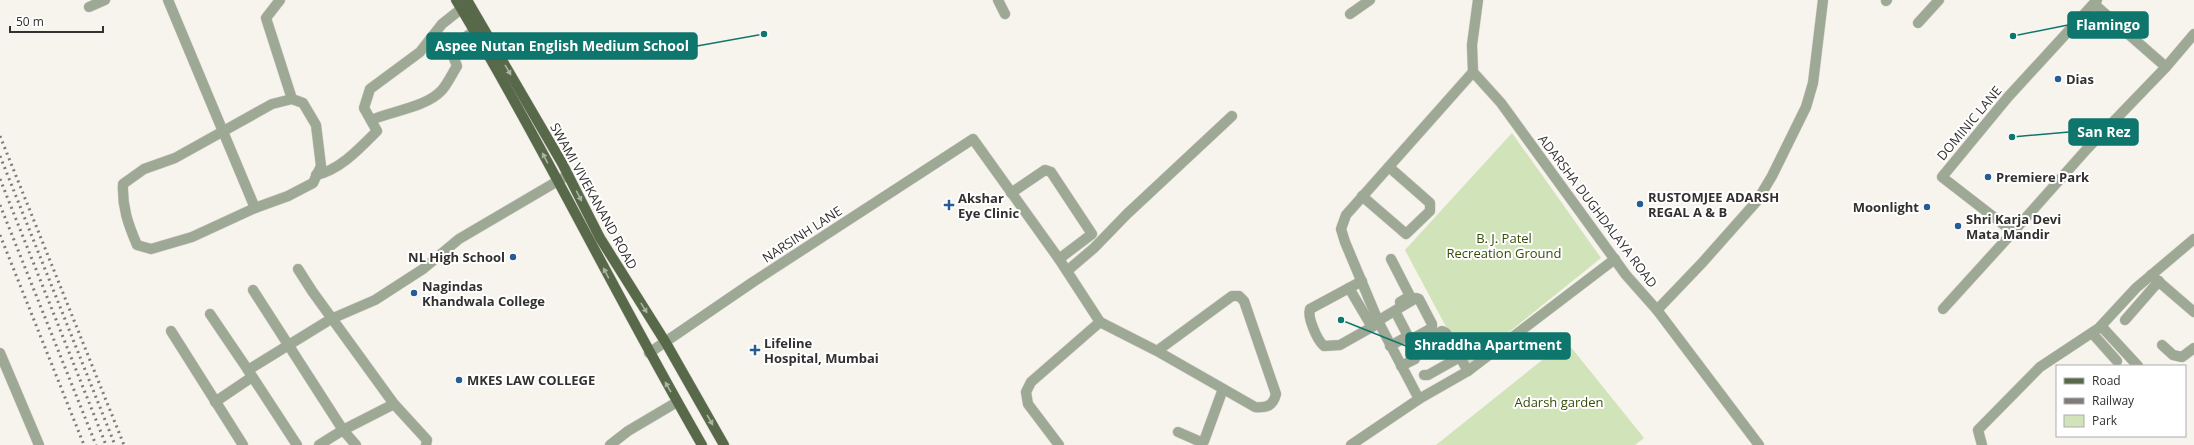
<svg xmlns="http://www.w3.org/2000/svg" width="2194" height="445" viewBox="0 0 2194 445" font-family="'Open Sans',sans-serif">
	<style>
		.green { fill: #d0e3b9 }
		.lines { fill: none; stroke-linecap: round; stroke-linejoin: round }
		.minor-casing { stroke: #d4d0cb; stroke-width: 11 }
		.primary-casing { stroke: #d4d0cb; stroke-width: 11 }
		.minor { stroke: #9da895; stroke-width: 10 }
		.primary { stroke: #576948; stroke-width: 10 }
		.rail { stroke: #7e7b78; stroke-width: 3; stroke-dasharray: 2 4; stroke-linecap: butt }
		.oneway { fill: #abb4a4 }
		.poi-dot { fill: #265b93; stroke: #fff; stroke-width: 1.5 }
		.labels { text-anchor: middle; stroke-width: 4; stroke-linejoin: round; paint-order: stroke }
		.poi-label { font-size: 13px; font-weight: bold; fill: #33312f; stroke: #fff; text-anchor: start }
		.street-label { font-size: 13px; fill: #33312f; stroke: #fff }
		.park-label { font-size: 13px; fill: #364d07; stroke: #fff }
		.leader { fill: none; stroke: #0f766e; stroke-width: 1.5 }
		.callout-dot { fill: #0f766e; stroke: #fff; stroke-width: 1.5 }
		.callout { fill: #0f766e; stroke: #0f766e; stroke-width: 1.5 }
		.callout-label { font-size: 14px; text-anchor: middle; font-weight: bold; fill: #fff }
	</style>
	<rect width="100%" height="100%" fill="#f7f3ed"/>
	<g class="green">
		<polygon points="1512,133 1601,258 1467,366 1405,250"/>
		<polygon points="1566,341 1644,438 1635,445 1436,445"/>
	</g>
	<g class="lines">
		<defs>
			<g id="minor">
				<polyline points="168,0 255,208"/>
				<polyline points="280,0 266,18 292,99"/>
				<polyline points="998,0 1005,14"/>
				<polyline points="1478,0 1472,45 1473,72 1501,103 1626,275 1657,310 1759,445"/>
				<polyline points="2097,0 2008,97 1942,177 2013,232 2086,150 2166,67 2194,34"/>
				<polyline points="1886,1 1887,0"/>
				<polyline points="2094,4 2166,67"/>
				<polyline points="89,7 105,0"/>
				<polyline points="1350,14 1370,0"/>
				<polyline points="1918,23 1939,0"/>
				<path d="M292 99 303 103 316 125 321 166 313 183 288 196 255 208 192 237 151 249 137 245C128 224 122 207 123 184L144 169 175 158 272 104Z"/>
				<path d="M371 120C392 111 427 107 442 90 448 83 452 74 457 66L450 48 474 31"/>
				<path d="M316 175C340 170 360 148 377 131L364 108 370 89 420 52 442 24 461 9"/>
				<polyline points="1011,193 1045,170 1051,172 1092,234 1059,259"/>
				<polyline points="1362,196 1406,234 1430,211 1430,203 1389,167"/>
				<polyline points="1391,259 1410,296 1400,302"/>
				<polyline points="298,269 312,291 394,404 343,430 319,445"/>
				<polyline points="1067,271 1094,248 1127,214 1232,116"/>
				<polyline points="2151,275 2194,312"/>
				<path d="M1362 281 1310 309C1307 317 1317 340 1324 346L1340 345 1379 323"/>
				<polyline points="1349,288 1372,327"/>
				<polyline points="253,290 343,430 356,445"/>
				<polyline points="1943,309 2013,232"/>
				<polyline points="1657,310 1702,263 1757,201 1772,176 1806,107 1813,83 1823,0"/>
				<polyline points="210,314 248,370"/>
				<polyline points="2125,320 2159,281"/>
				<path d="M1378 321C1390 313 1403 306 1416 298L1419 299 1432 324V328L1412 339 1409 338 1395 311"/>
				<path d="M1100 322 1157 351 1255 407C1267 408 1273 406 1276 394L1244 301 1239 296H1232L1157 351"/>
				<polyline points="2101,326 2138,366"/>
				<polyline points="171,331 243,445"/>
				<polyline points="2092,333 2117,361"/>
				<polyline points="2162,345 2173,355 2182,357 2194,348"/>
				<polyline points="1390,346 1408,336"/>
				<polyline points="0,353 39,445"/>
				<polyline points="649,353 753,282 973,139 1059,259 1100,322 1031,382 1026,392 1028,404 1059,445"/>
				<polyline points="1401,366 1415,359 1411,352 1412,350 1442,331 1446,333 1468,371"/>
				<polyline points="1424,375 1428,375 1460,357"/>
				<polyline points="1419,399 1468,371 1615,259"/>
				<polyline points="215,402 252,377"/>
				<polyline points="394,404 427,440 426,445"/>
				<polyline points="1178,432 1201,442 1204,441 1223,389"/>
				<polyline points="297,445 248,370 331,319 375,300 423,269 459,239 568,175"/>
				<polyline points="610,445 628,431 677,402"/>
				<polyline points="1351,445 1419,399 1379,323 1345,242 1341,229 1346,215 1473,72"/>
				<polyline points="1982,445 1978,430 2040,367 2099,328 2136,288 2194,239"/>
			</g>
			<g id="primary">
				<path d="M456 0C543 145 617 298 702 445"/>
				<polyline points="467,0 562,163 600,238 666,343 724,445"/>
			</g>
		</defs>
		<use href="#minor" class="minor-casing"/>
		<use href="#primary" class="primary-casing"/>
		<use href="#minor" class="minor"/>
		<use href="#primary" class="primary"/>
		<g class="rail">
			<polyline points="0,136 124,445"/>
			<polyline points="0,156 115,445"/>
			<polyline points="0,179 106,445"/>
			<polyline points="0,205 96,445"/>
			<polyline points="0,235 84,445"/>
		</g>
	</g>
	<defs><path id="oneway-solid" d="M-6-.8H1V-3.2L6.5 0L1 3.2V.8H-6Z"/></defs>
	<g class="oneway">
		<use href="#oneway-solid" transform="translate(508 70) rotate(60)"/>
		<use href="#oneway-solid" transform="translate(545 158) rotate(-118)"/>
		<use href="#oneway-solid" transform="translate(579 196) rotate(63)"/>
		<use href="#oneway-solid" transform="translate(606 273) rotate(-118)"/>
		<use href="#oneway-solid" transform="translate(644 308) rotate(58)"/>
		<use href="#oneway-solid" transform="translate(668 387) rotate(-120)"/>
		<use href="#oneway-solid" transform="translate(710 420) rotate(60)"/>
	</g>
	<g class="poi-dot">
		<circle cx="2058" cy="79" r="4"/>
		<circle cx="1988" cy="177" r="4"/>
		<circle cx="1640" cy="204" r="4"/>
		<path d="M947 199h4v4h4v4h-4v4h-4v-4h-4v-4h4z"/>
		<circle cx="1927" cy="207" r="4"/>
		<circle cx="1958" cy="226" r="4"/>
		<circle cx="513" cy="257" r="4"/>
		<circle cx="414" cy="293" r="4"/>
		<path d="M753 344h4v4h4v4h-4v4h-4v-4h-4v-4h4z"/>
		<circle cx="459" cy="380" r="4"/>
	</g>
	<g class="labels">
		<g class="poi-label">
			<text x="2066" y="84">Dias</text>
			<text x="1996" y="182">Premiere Park</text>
			<text x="1648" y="202">RUSTOMJEE ADARSH<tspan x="1648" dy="15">REGAL A &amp; B</tspan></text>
			<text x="958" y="203">Akshar<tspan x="958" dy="15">Eye Clinic</tspan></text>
			<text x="1919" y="212" text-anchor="end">Moonlight</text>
			<text x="1966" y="224">Shri Karja Devi<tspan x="1966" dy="15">Mata Mandir</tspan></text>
			<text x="505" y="262" text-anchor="end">NL High School</text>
			<text x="422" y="291">Nagindas<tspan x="422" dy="15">Khandwala College</tspan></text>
			<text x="764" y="348">Lifeline<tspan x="764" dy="15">Hospital, Mumbai</tspan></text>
			<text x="467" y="385">MKES LAW COLLEGE</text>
		</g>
		<g class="street-label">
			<text transform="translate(1969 123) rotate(-50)" y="5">DOMINIC LANE</text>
			<text transform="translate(594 196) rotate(61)" y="5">SWAMI VIVEKANAND ROAD</text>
			<text transform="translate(1598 211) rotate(53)" y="5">ADARSHA DUGHDALAYA ROAD</text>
			<text transform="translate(802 234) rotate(-33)" y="5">NARSINH LANE</text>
		</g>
		<g class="park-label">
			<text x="1504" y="243">B. J. Patel<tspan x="1504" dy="15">Recreation Ground</tspan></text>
			<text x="1559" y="407">Adarsh garden</text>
		</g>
	</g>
	<path class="leader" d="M2013 36L2068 25M764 34L697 46M2012 137L2069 132M1341 320L1406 346"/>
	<g class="callout-dot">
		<circle cx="2013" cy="36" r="4"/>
		<circle cx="764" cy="34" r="4"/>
		<circle cx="2012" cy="137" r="4"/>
		<circle cx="1341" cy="320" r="4"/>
	</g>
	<g class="callout">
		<rect x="2068" y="12" width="80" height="26" rx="4"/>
		<rect x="427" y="33" width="270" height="26" rx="4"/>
		<rect x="2069" y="119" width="69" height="26" rx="4"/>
		<rect x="1406" y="333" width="164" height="26" rx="4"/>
	</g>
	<g class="callout-label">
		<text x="2108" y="30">Flamingo</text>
		<text x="562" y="51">Aspee Nutan English Medium School</text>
		<text x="2104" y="137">San Rez</text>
		<text x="1488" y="350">Shraddha Apartment</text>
	</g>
	<rect x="2056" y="365" width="130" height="72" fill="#ffffff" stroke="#adadac"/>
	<rect x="2064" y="378" width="20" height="6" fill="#576948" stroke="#adadac"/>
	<text x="2092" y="385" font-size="12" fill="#33312f">Road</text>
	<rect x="2064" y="398" width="20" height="6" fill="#7e7b78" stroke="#adadac"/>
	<text x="2092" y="405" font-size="12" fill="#33312f">Railway</text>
	<rect x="2064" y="415" width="20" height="12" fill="#d0e3b9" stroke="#adadac"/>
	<text x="2092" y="425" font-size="12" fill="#33312f">Park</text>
	<path d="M10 26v6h93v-6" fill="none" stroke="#33312f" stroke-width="2"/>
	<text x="16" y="26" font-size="12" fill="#33312f" stroke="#ffffff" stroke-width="3" paint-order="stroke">50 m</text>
</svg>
